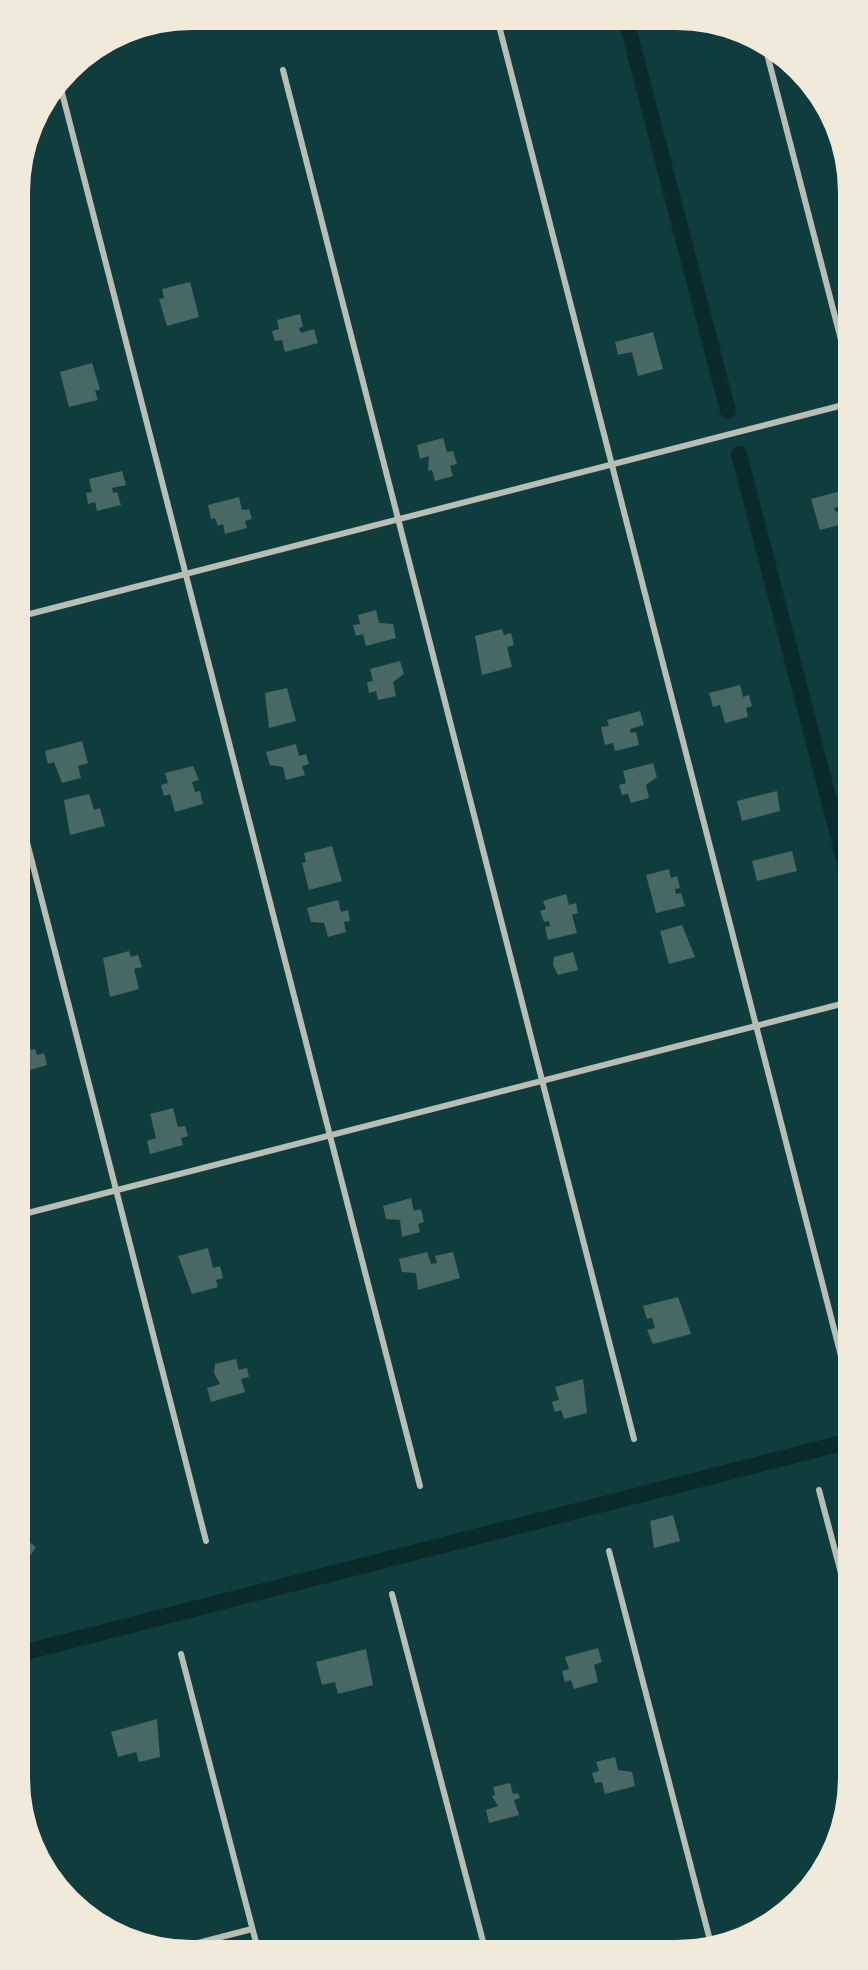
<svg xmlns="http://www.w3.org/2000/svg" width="868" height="1970" viewBox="0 0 868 1970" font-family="Cabin,sans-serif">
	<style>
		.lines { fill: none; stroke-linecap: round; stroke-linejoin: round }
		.canal { stroke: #0a2a2b; stroke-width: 16 }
		.building { fill: #486865 }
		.minor { stroke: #b8beb3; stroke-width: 6 }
	</style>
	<rect width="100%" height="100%" fill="#0f3d3e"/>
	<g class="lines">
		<g class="canal">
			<polyline points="626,19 728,411"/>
			<polyline points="739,454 848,874"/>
			<polyline points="22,1653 850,1441"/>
		</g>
	</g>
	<g class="building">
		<polygon points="190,282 199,317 167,326 159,299 164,298 162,289"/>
		<polygon points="300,314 303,327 299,328 301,333 314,329 318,343 285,352 282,340 275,341 272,331 279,329 277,320"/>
		<polygon points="653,332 663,369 638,376 632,352 618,355 615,342"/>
		<polygon points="92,363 100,389 95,391 98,400 69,407 60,372"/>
		<polygon points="443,438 447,452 453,451 457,464 450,466 453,476 435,481 432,470 428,471 429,456 420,459 417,445"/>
		<polygon points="122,471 126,485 112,488 113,493 117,492 121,505 97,511 95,502 88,504 86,493 92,492 89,479"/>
		<polygon points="844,490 847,504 834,508 836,512 840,511 843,524 820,530 811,499"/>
		<polygon points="239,497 242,510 249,509 252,519 245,521 247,528 225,534 223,524 218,526 215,518 211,519 208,505"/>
		<polygon points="376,610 379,623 393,624 396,638 366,646 363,634 356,636 353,625 360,624 358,615"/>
		<polygon points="502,629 504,635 511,633 514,645 507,647 512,667 482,675 475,636"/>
		<polygon points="400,661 404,674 393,682 396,696 378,700 376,691 369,693 367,682 373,681 370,669"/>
		<polygon points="740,685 743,697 749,695 752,706 746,708 748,717 725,723 720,705 713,707 709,693"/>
		<polygon points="287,688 296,721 269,728 265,693"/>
		<polygon points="640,711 644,725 630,729 631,733 636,732 639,745 615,751 613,743 605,745 601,727 609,726 607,720"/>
		<polygon points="82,741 88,763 78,766 81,778 62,783 54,762 48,764 45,751"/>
		<polygon points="296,744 299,756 306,754 309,764 302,766 305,775 286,780 283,767 270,765 266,752"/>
		<polygon points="653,763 657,777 646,785 649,798 631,803 628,794 622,795 619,785 626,783 623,771"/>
		<polygon points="193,766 199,780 192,782 195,792 200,791 203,804 175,812 170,794 164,796 161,785 168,783 165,773"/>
		<polygon points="777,791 780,811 742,821 737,801"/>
		<polygon points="89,794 94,810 100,808 105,826 70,835 64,800"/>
		<polygon points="332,846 342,881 309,890 302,863 306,862 304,853"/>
		<polygon points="792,851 797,871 757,881 752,861"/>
		<polygon points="669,869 671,878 677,876 680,888 675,889 676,894 681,893 685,906 656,913 646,875"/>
		<polygon points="566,894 569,905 576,903 578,913 572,915 577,933 548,940 545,927 550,926 549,921 544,922 540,911 546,909 543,901"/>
		<polygon points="338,900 341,912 348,910 350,921 344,922 346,932 328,937 324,923 311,922 307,908"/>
		<polygon points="682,925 695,957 669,964 660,931"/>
		<polygon points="129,951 131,957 138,955 142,967 134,969 139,989 110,997 103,958"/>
		<polygon points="573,952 578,970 558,975 553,965 554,957"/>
		<polygon points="27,1035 31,1050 35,1049 37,1055 44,1053 47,1065 20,1073 19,1037"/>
		<polygon points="173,1108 178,1127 185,1126 188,1136 181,1138 183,1145 150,1154 147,1141 156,1138 150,1114"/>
		<polygon points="411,1198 414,1211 421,1209 424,1222 418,1224 420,1232 402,1237 400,1220 386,1219 383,1206"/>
		<polygon points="208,1248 213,1268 220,1266 223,1278 216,1280 218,1287 192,1294 178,1256"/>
		<polygon points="427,1252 431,1264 437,1263 435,1256 453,1252 460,1278 418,1290 416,1273 402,1272 399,1259"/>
		<polygon points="678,1297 691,1334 653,1344 647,1330 655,1328 652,1318 647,1319 643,1306"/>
		<polygon points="236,1359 239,1370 247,1368 249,1377 241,1379 245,1392 211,1402 207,1388 220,1384 214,1373 215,1364"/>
		<polygon points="583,1379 587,1413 564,1419 561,1410 555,1412 552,1402 559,1400 555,1387"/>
		<polygon points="673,1515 680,1541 654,1548 650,1521"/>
		<polygon points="21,1536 36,1547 21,1569"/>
		<polygon points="598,1648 602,1662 594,1665 598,1682 574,1689 571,1680 565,1682 562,1671 569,1669 565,1657"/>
		<polygon points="366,1649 373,1685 338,1694 335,1682 322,1685 316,1662"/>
		<polygon points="157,1719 160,1757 139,1762 136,1752 118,1757 111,1732"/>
		<polygon points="615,1757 618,1770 632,1772 635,1786 605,1794 602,1782 595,1783 592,1773 599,1771 596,1762"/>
		<polygon points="510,1783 513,1794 518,1793 520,1798 514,1800 519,1815 489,1823 486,1810 498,1806 492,1796 495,1795 493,1787"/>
	</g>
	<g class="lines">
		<g class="minor">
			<polyline points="497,18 850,1391"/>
			<polyline points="765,46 847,363"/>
			<polyline points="283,70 634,1439"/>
			<polyline points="59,81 420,1486"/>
			<polyline points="18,617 847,404"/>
			<polyline points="19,811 206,1541"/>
			<polyline points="20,1215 849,1002"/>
			<polyline points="819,1490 851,1611"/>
			<polyline points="609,1551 712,1948"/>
			<polyline points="392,1594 485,1949"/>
			<polyline points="181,1654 258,1950"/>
			<polyline points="167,1951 252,1929"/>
		</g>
	</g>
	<path d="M0 0H868V1970H0ZM192 30H676A162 162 0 0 1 838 192V1778A162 162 0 0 1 676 1940H192A162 162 0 0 1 30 1778V192A162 162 0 0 1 192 30Z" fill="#f1e9da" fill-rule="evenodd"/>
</svg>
